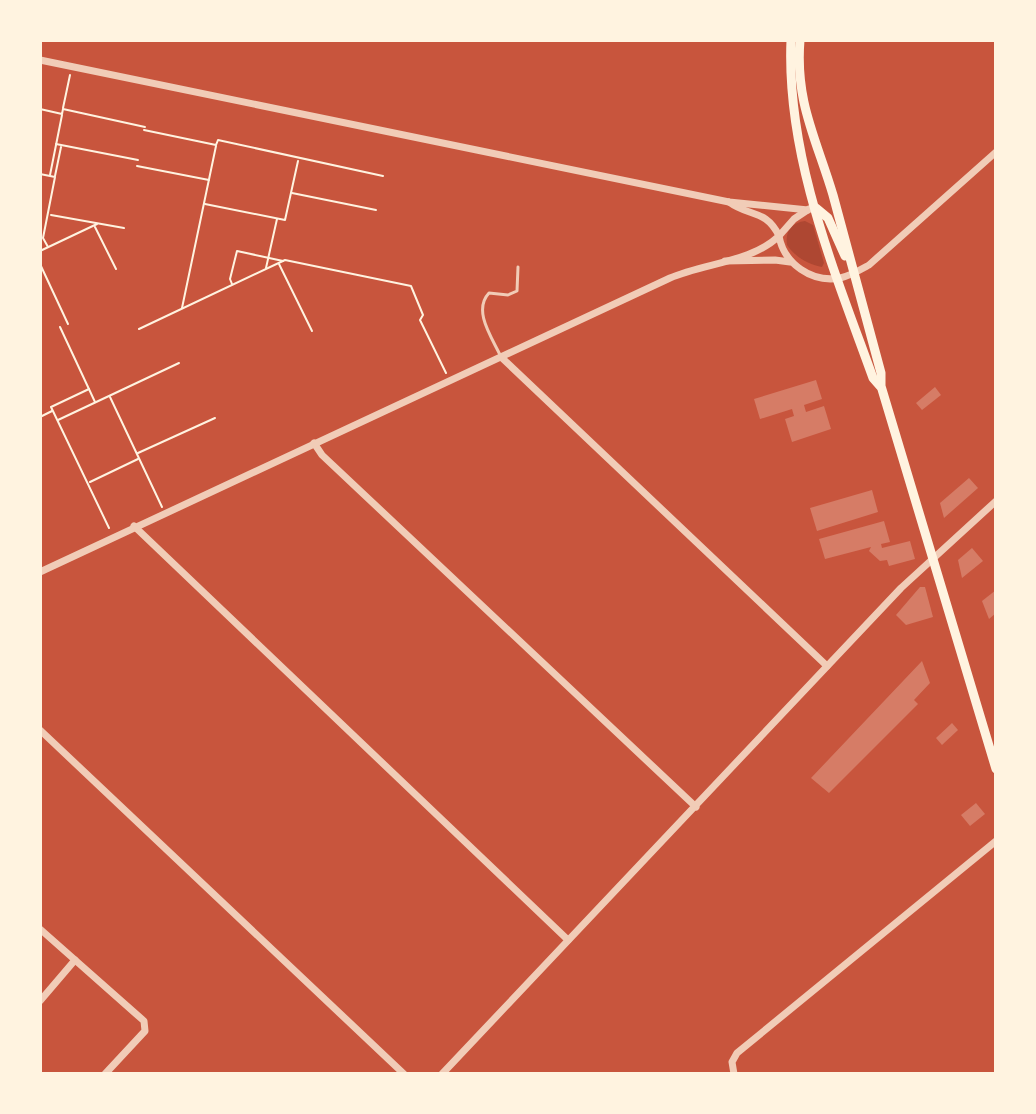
<svg xmlns="http://www.w3.org/2000/svg" width="1036" height="1114" viewBox="0 0 1036 1114" font-family="'Fira Sans Condensed',sans-serif">
	<style>
		.green { fill: #ae4732 }
		.building { fill: #d67c66 }
		.lines { fill: none; stroke-linecap: round; stroke-linejoin: round }
		.path { stroke: #fff3e0; stroke-width: 2 }
		.service { stroke: #f1ccb7; stroke-width: 3 }
		.minor { stroke: #f1ccb7; stroke-width: 7 }
		.secondary { stroke: #fff3e0; stroke-width: 9 }
	</style>
	<rect width="100%" height="100%" fill="#c8553d"/>
	<path class="green" d="M805 221 813 225 824 263 822 267C809 265 794 256 787 245 785 231 791 223 805 221Z"/>
	<g class="building">
		<polygon points="816,380 822,399 804,405 806,412 824,406 831,429 792,442 785,419 794,416 792,409 760,419 754,399"/>
		<polygon points="935,387 941,395 922,410 916,403"/>
		<polygon points="969,478 978,488 944,518 940,503"/>
		<polygon points="872,490 878,512 817,531 810,508"/>
		<polygon points="884,521 890,542 881,544 882,548 910,541 915,559 889,566 887,560 880,561 869,551 871,547 825,559 819,539"/>
		<polygon points="972,548 983,561 962,578 958,560"/>
		<polygon points="920,587 925,587 933,617 906,625 896,615"/>
		<polygon points="996,590 996,613 989,619 982,601"/>
		<polygon points="922,661 930,683 914,700 918,704 829,793 811,778"/>
		<polygon points="952,723 958,730 942,745 936,738"/>
		<polygon points="976,803 985,814 970,826 961,815"/>
	</g>
	<g class="lines">
		<g class="path">
			<polyline points="63,108 70,75"/>
			<polyline points="40,109 62,114 63,109 145,127"/>
			<polyline points="144,130 216,145 218,140 383,176"/>
			<polyline points="56,144 138,160"/>
			<polyline points="137,166 209,180"/>
			<polyline points="40,174 55,177 43,238 48,247"/>
			<polyline points="50,175 62,115"/>
			<polyline points="55,176 61,147"/>
			<polyline points="292,193 376,210"/>
			<polyline points="205,204 285,220 298,161"/>
			<polyline points="51,215 124,228"/>
			<polyline points="95,227 116,269"/>
			<polyline points="40,251 97,224"/>
			<polyline points="40,264 68,324"/>
			<polyline points="279,264 312,331"/>
			<polyline points="266,268 277,219"/>
			<polyline points="232,284 230,279 237,251 283,261"/>
			<polyline points="182,308 216,146"/>
			<polyline points="60,327 95,402"/>
			<polyline points="139,329 285,260 411,286 423,315 420,320 446,373"/>
			<polyline points="89,389 51,407 109,528"/>
			<polyline points="110,397 162,507"/>
			<polyline points="40,417 52,411"/>
			<polyline points="58,420 179,363"/>
			<polyline points="138,453 215,418"/>
			<polyline points="90,482 138,459"/>
		</g>
		<path class="service" d="M501 357C493 339 472 311 489 293L508 295 517 291 518 267"/>
		<g class="minor">
			<polyline points="40,60 729,202 808,210"/>
			<path d="M809 209 794 219 779 236C784 264 812 283 840 278 850 276 860 270 869 265L996 152"/>
			<polyline points="725,261 775,260 790,262"/>
			<polyline points="501,357 827,666"/>
			<polyline points="314,443 322,455 696,807"/>
			<polyline points="134,526 568,940"/>
			<path d="M40 572 670 278C705 263 752 262 779 236 766 209 749 217 729 202"/>
			<polyline points="40,730 404,1074"/>
			<polyline points="40,929 144,1021 145,1031 105,1074"/>
			<polyline points="40,1001 75,960"/>
			<polyline points="442,1074 901,588 996,501"/>
			<polyline points="734,1074 732,1062 737,1053 996,841"/>
		</g>
		<g class="secondary">
			<path d="M791 40C786 156 834 270 873 378L880 386"/>
			<path d="M800 40C795 102 816 138 833 195 849 254 865 314 881 373V386L996 769"/>
			<polyline points="816,208 828,218 845,256"/>
		</g>
	</g>
	<rect width="1036" height="1114" fill="none" stroke="#fff3e0" stroke-width="84"/>
</svg>
